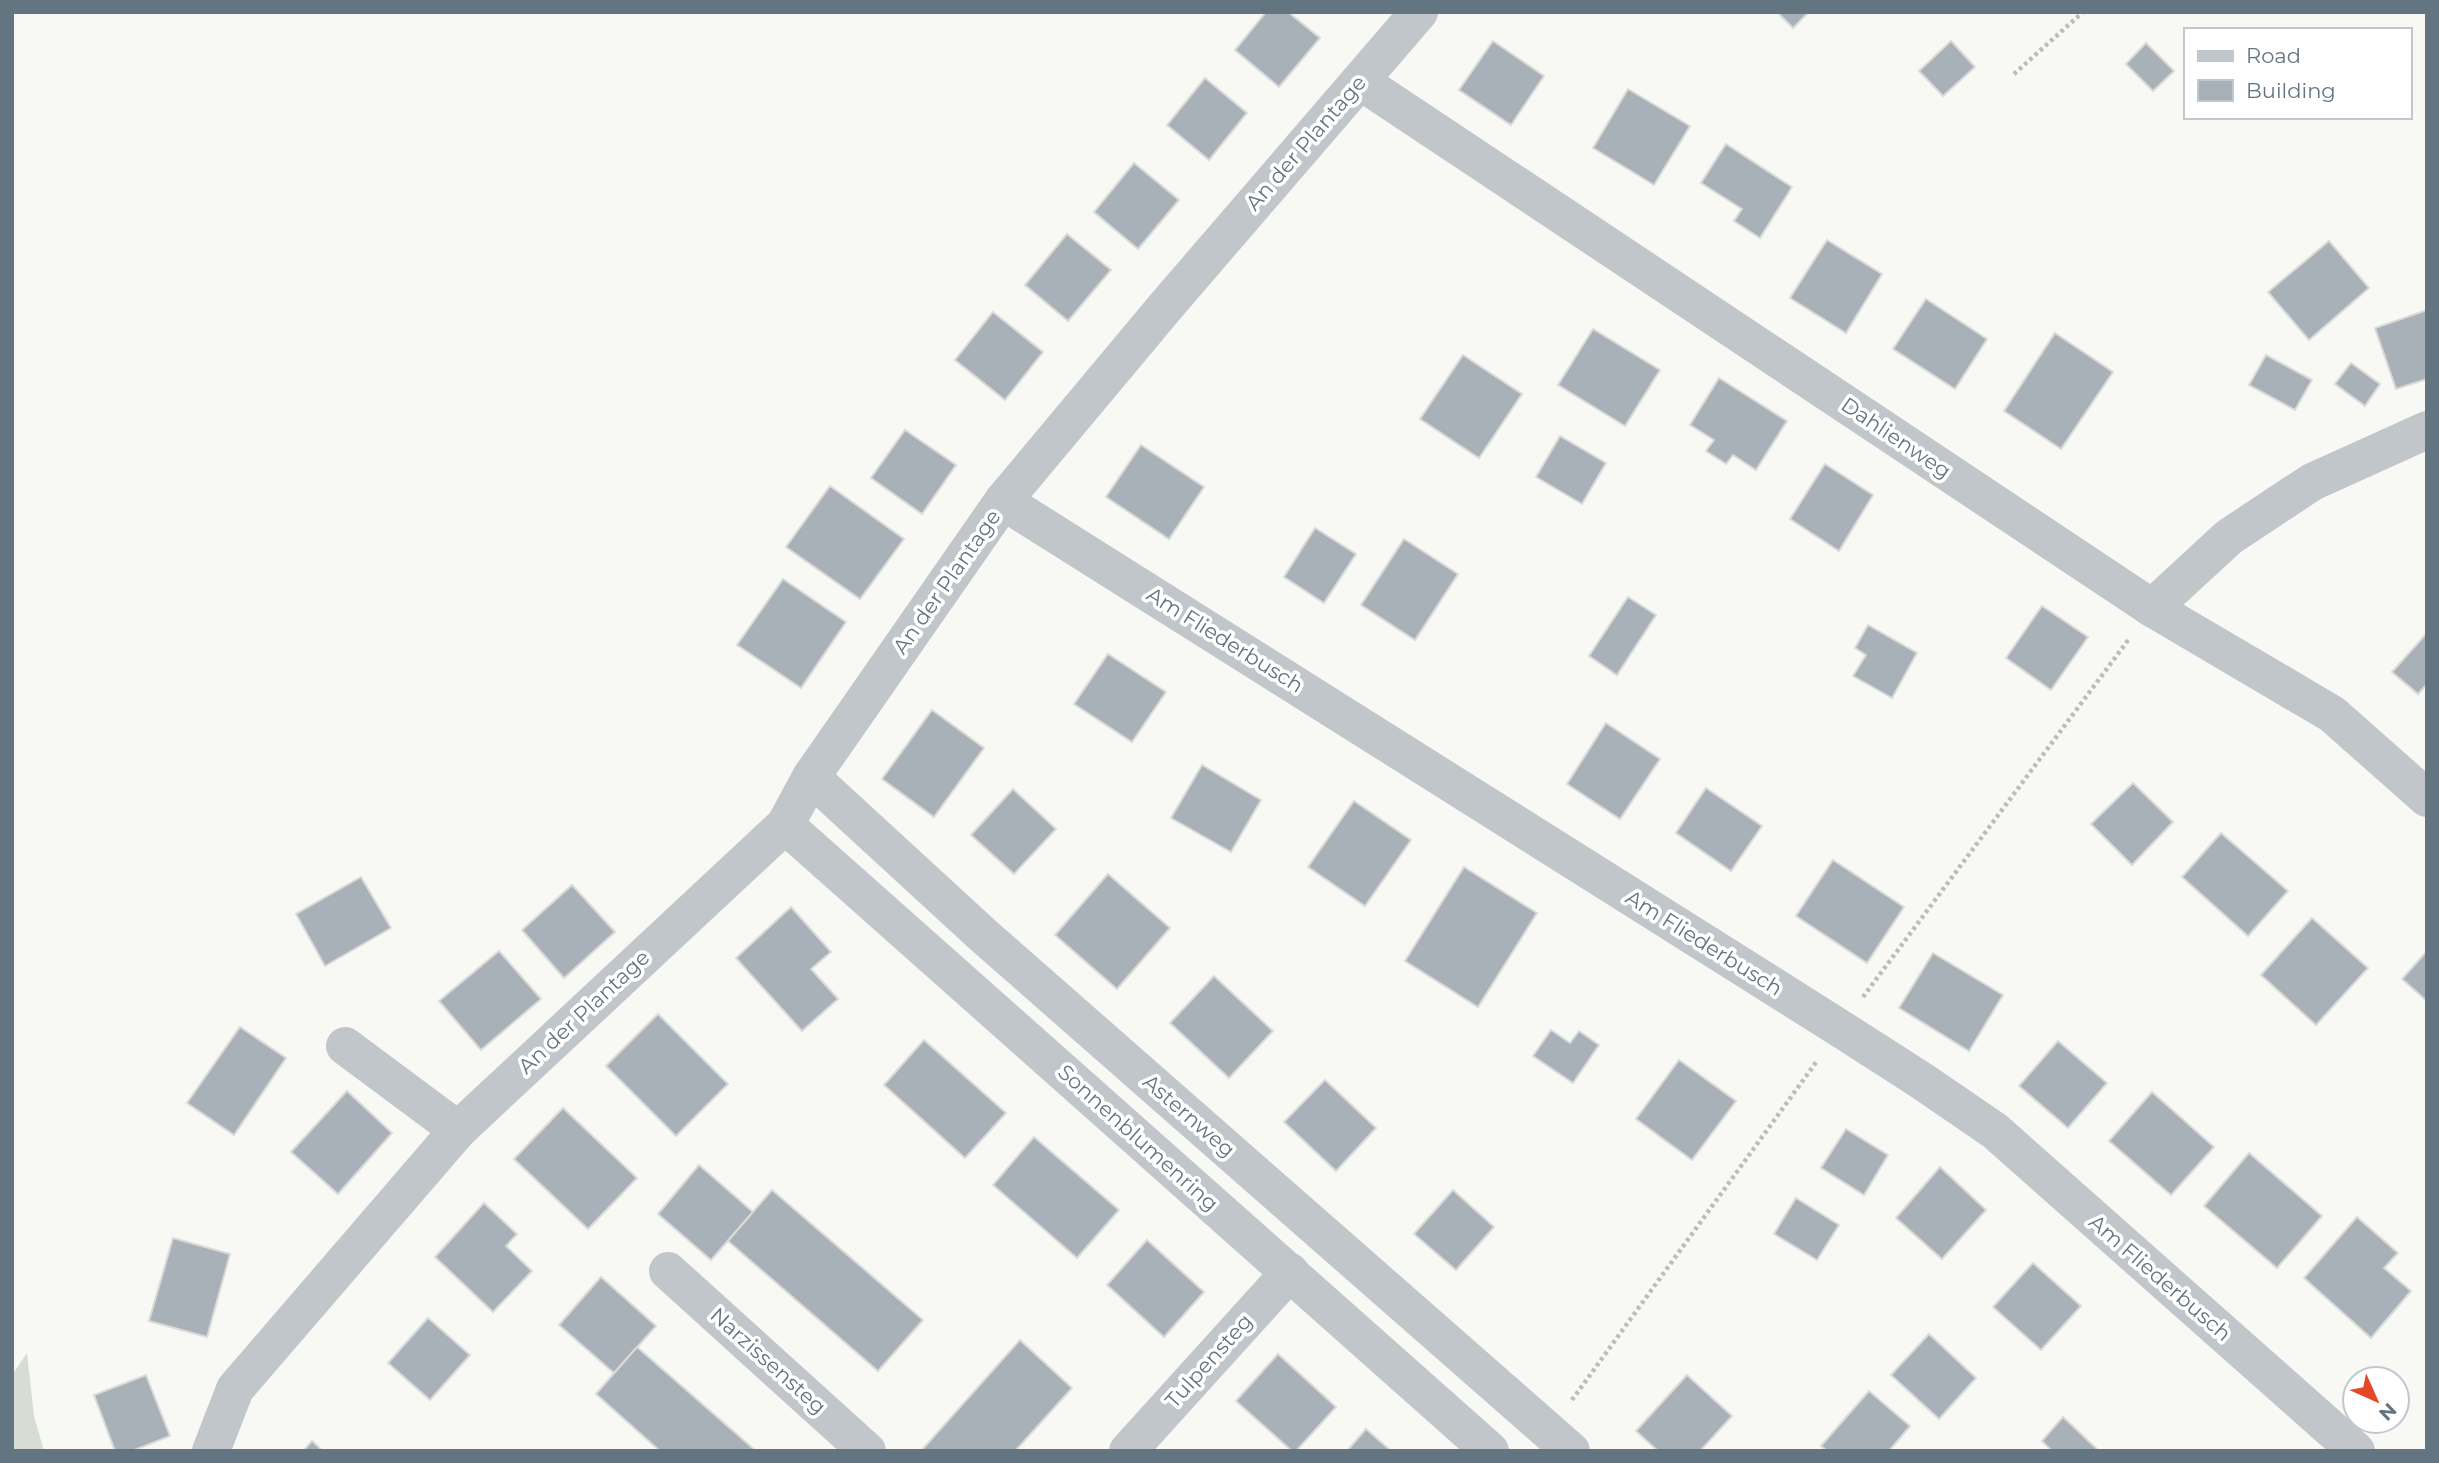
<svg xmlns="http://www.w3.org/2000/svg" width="2439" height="1463" viewBox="0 0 2439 1463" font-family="Montserrat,sans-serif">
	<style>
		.green { fill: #d8ddd4 }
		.building { fill: #a8b1b7; stroke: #dadad8; stroke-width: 2 }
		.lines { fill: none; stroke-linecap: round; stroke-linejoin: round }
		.path { stroke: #b9bdc0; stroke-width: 4.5; stroke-dasharray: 3.5 3.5; stroke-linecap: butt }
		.minor { stroke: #c1c6ca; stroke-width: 38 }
		.labels { text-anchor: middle; stroke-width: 7; stroke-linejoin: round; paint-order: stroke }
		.street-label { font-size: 21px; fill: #637581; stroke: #fff }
	</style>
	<rect width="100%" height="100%" fill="#f8f8f5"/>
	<polygon class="green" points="27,1353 34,1416 44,1451 12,1451 12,1375"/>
	<g class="building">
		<polygon points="1266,12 1288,12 1320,38 1279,87 1235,50"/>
		<polygon points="1777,12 1809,12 1793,28"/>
		<polygon points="1493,41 1544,76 1511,125 1459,90"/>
		<polygon points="1951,41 1975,67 1943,96 1919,71"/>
		<polygon points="2146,43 2174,71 2153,91 2126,64"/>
		<polygon points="1205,78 1247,113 1209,160 1167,125"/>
		<polygon points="1628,89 1690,126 1654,185 1593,148"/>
		<polygon points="1726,144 1792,187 1760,238 1734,221 1742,209 1701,183"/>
		<polygon points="1134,163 1179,200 1138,249 1094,212"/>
		<polygon points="1067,234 1111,270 1068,321 1025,285"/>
		<polygon points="1827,240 1882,274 1846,333 1790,298"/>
		<polygon points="2329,241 2369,288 2309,340 2268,292"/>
		<polygon points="1926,299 1987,339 1955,389 1893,349"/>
		<polygon points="2427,310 2427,379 2396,389 2375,328"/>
		<polygon points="993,312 1043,352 1005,400 955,360"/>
		<polygon points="1593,329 1660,370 1625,426 1558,385"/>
		<polygon points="2055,333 2113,372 2061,449 2004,411"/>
		<polygon points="1463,355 1522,394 1479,458 1420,419"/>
		<polygon points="2266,355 2312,380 2295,410 2249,385"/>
		<polygon points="2351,363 2380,384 2365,406 2335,384"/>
		<polygon points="1719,378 1787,421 1756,470 1733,455 1726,464 1706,451 1714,440 1690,425"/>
		<polygon points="905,430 956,465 922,514 871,478"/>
		<polygon points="1560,436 1606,463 1582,504 1536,477"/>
		<polygon points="1141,445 1204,487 1169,539 1106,497"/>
		<polygon points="1825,464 1873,495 1839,551 1790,519"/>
		<polygon points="830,486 904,539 860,599 786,547"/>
		<polygon points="1315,528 1356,554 1324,603 1284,577"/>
		<polygon points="1404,539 1458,574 1415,640 1361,605"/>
		<polygon points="783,579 846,622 801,688 737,645"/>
		<polygon points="1628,597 1656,615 1617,675 1589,656"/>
		<polygon points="2042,606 2088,637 2051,690 2006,658"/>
		<polygon points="1868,625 1917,653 1892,698 1853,676 1866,655 1855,648"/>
		<polygon points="2427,633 2427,684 2418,694 2392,672"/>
		<polygon points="1108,654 1166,692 1132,742 1074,704"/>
		<polygon points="932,710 984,748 934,817 882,779"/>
		<polygon points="1606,723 1660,759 1620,819 1567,784"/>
		<polygon points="1202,765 1261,800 1231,852 1171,818"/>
		<polygon points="2133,783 2173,822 2132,865 2091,824"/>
		<polygon points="1706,788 1762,826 1731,871 1676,833"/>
		<polygon points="1013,789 1056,829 1014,874 971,835"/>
		<polygon points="1354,801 1411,840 1365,906 1308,867"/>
		<polygon points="2221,833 2288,891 2248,936 2182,877"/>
		<polygon points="1833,860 1904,907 1867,963 1796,916"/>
		<polygon points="1464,867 1537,913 1478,1007 1405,961"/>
		<polygon points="1108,874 1170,928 1117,989 1055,935"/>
		<polygon points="361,877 391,928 325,966 296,914"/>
		<polygon points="572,885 615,932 564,978 522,930"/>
		<polygon points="791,907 831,952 811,969 838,999 802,1031 736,958"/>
		<polygon points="2312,918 2368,968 2316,1025 2261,975"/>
		<polygon points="499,951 541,999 481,1050 439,1001"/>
		<polygon points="2427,951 2427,1001 2402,979"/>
		<polygon points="1933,953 2003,995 1969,1051 1899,1008"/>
		<polygon points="1214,976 1273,1031 1229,1078 1170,1023"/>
		<polygon points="658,1014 728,1084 676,1136 606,1066"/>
		<polygon points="240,1027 286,1058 234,1135 187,1103"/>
		<polygon points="1551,1030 1570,1043 1579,1031 1599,1045 1573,1083 1533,1056"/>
		<polygon points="924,1040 1006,1113 965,1158 884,1085"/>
		<polygon points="2058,1041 2107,1083 2068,1128 2019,1086"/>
		<polygon points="1679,1060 1736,1101 1692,1160 1636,1119"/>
		<polygon points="1325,1080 1376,1128 1336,1171 1284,1122"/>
		<polygon points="347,1091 392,1133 338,1194 291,1152"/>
		<polygon points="2152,1092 2214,1147 2171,1195 2109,1141"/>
		<polygon points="563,1108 637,1178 588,1229 514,1159"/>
		<polygon points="1846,1129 1888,1155 1864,1195 1821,1168"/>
		<polygon points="1034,1137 1119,1210 1077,1258 993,1185"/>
		<polygon points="2249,1153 2322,1216 2277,1268 2204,1206"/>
		<polygon points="699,1165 753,1212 711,1260 658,1214"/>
		<polygon points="1940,1167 1986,1210 1942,1259 1896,1218"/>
		<polygon points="772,1190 923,1320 878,1371 728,1241"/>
		<polygon points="1453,1190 1494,1227 1456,1270 1414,1234"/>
		<polygon points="1796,1198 1839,1225 1817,1260 1774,1234"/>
		<polygon points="484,1203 517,1234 506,1246 532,1271 493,1312 435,1257"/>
		<polygon points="2357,1217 2398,1253 2384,1268 2411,1291 2371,1338 2304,1278"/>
		<polygon points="173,1238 230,1254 207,1337 149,1321"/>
		<polygon points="1147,1240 1204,1292 1164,1337 1107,1285"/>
		<polygon points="2033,1263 2081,1306 2041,1350 1993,1307"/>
		<polygon points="601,1277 656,1326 614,1373 559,1325"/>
		<polygon points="428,1318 470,1355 430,1400 388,1363"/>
		<polygon points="1929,1334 1976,1378 1939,1419 1891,1375"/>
		<polygon points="1020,1340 1072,1388 1015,1451 921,1451"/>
		<polygon points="637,1347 756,1451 660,1451 596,1394"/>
		<polygon points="1278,1354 1336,1407 1296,1451 1292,1451 1236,1401"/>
		<polygon points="146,1375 170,1436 132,1451 115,1451 94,1395"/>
		<polygon points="1687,1375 1732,1416 1700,1451 1658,1451 1636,1431"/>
		<polygon points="1869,1391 1910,1426 1889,1451 1827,1451 1821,1446"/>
		<polygon points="2063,1417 2099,1451 2052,1451 2042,1441"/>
		<polygon points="1366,1429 1391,1451 1347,1451"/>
		<polygon points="312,1441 323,1451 303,1451"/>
	</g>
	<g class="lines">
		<g class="path">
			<polyline points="2014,74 2083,12"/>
			<polyline points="1863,997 2129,639"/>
			<polyline points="1572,1400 1817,1061"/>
		</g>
		<g class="minor">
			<polyline points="1360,81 2152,608 2332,714 2427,798"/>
			<polyline points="1003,501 1841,1029 1922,1081 1995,1131 2356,1451"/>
			<polyline points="2152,608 2229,537 2312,482 2427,430"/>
			<polyline points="811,777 984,936 1571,1451"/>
			<polyline points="785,825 1490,1451"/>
			<polyline points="345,1046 458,1130"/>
			<polyline points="668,1271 867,1451"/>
			<polyline points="211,1451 235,1389 458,1130 785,825 811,777 1003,501 1166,306 1419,12"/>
			<polyline points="1128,1451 1290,1272"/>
		</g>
	</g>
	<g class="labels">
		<g class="street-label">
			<text transform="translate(1306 143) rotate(-49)" y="7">An der Plantage</text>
			<text transform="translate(1896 438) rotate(34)" y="7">Dahlienweg</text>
			<text transform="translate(947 582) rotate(-55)" y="7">An der Plantage</text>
			<text transform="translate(1225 640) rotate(32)" y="7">Am Fliederbusch</text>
			<text transform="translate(1704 943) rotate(32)" y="7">Am Fliederbusch</text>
			<text transform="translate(584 1012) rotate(-43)" y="7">An der Plantage</text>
			<text transform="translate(1189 1116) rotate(41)" y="7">Asternweg</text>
			<text transform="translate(1138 1138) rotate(42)" y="7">Sonnenblumenring</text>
			<text transform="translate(2160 1278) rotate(41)" y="7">Am Fliederbusch</text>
			<text transform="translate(768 1361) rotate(42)" y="7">Narzissensteg</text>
			<text transform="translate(1209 1361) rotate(-48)" y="7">Tulpensteg</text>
		</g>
	</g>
	<rect width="2439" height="1463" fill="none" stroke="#637581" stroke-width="28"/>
	<rect x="2184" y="28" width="228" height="91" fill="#ffffff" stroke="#c1c8cd" stroke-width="2"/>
	<rect x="2198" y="51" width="35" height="10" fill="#c1c6ca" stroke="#c1c8cd" stroke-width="2"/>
	<text x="2246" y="63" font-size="21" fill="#637581">Road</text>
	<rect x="2198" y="80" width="35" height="21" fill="#a8b1b7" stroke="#c1c8cd" stroke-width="2"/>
	<text x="2246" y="98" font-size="21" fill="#637581">Building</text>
	<g transform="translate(2376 1400) rotate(135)"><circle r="33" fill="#ffffff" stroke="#c1c8cd" stroke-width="2"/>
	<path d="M0-5L12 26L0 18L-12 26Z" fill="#e54828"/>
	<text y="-10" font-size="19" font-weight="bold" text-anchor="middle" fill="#637581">N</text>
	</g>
</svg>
